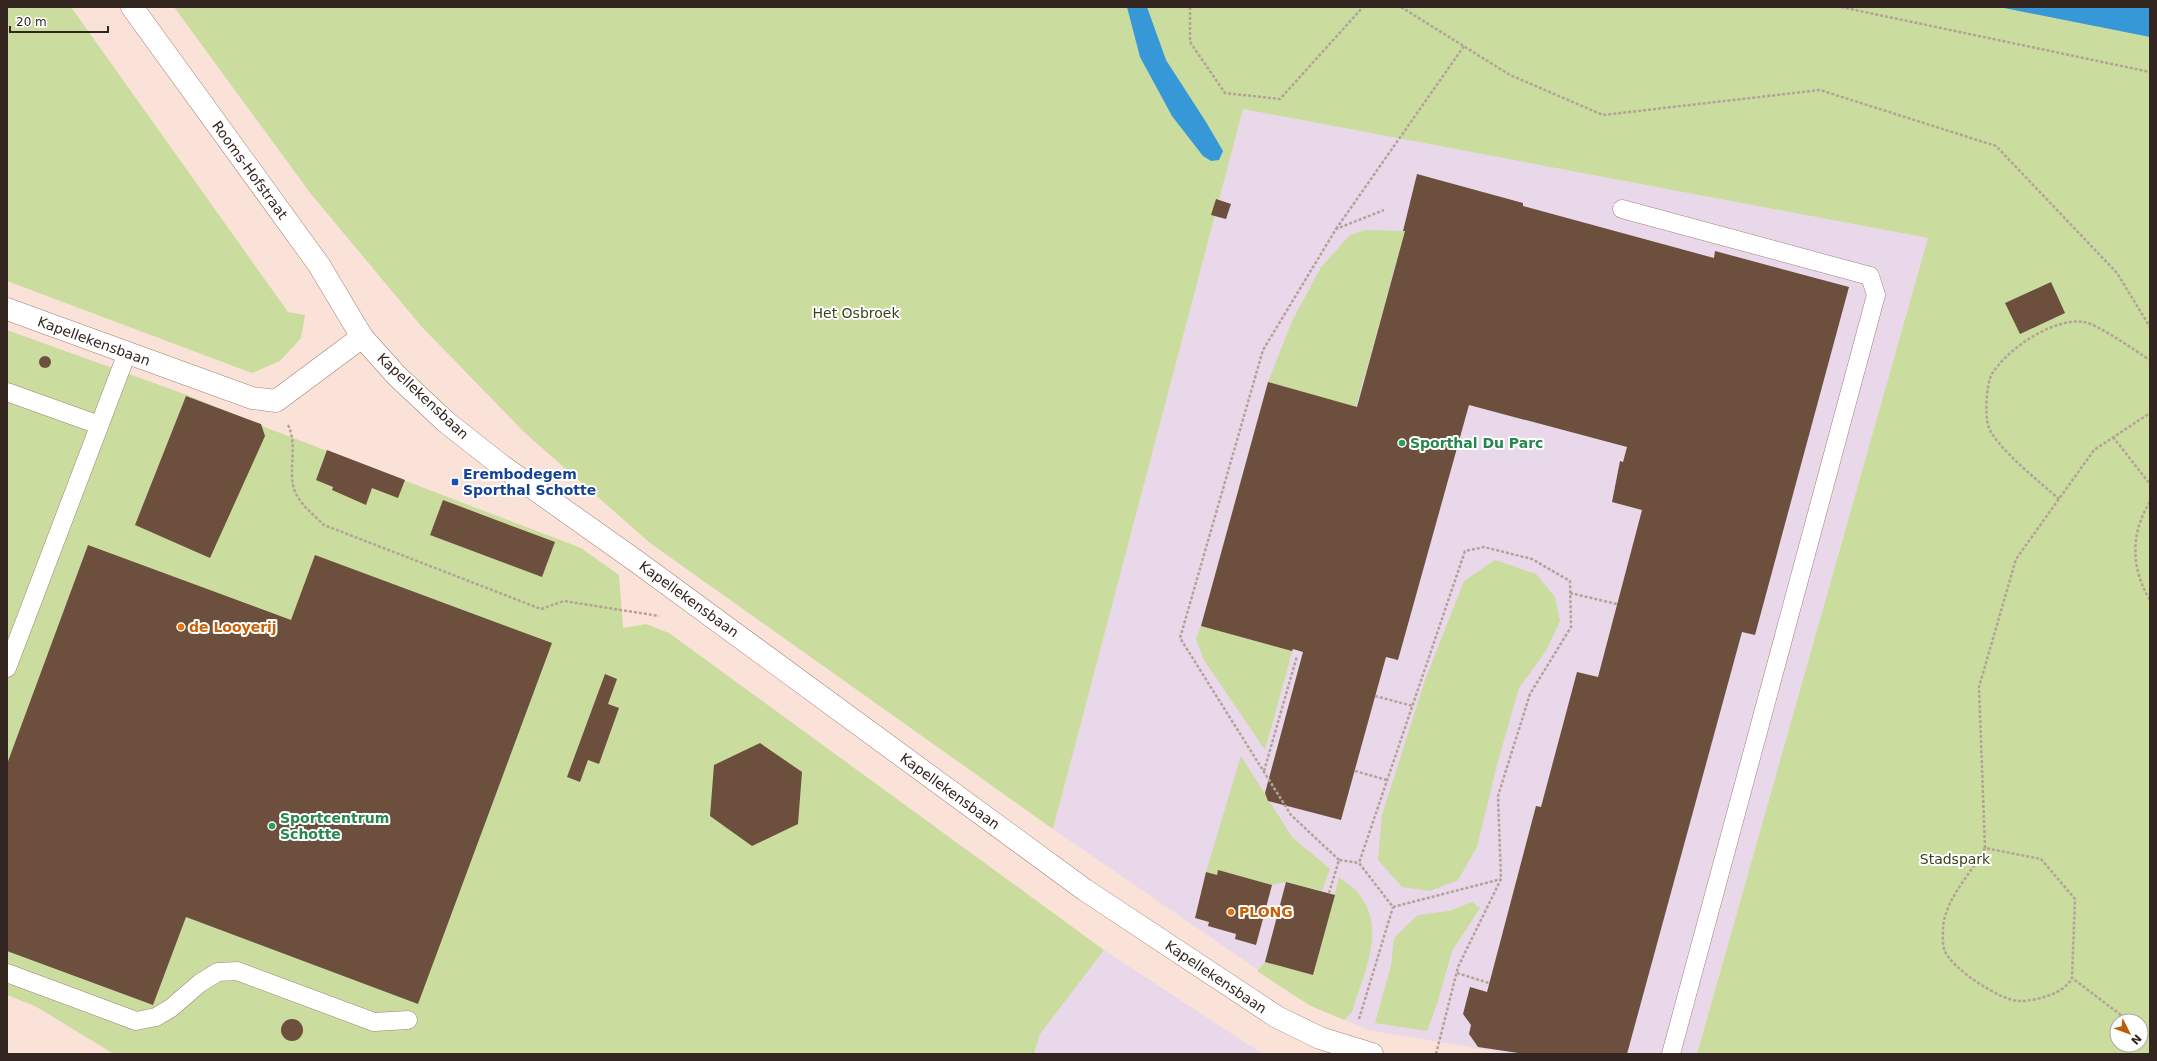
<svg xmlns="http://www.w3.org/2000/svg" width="2157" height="1061" viewBox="0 0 2157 1061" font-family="'DejaVu Sans',sans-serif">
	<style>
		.industrial { fill: #e9d8e9 }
		.green { fill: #cadc9e; fill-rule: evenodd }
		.water { fill: #3798d7 }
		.building { fill: #6c503d }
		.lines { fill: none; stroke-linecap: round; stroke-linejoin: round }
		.service-casing { stroke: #a48173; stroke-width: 19 }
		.minor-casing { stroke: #a48173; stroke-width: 23 }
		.path { stroke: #b6a199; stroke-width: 2.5; stroke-dasharray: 3 2; stroke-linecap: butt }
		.service { stroke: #fff; stroke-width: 18 }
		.minor { stroke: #fff; stroke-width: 22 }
		.leisure-dot { fill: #2e9e5b; stroke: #fff; stroke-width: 1.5 }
		.transit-dot { fill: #1a4fb4; stroke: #fff; stroke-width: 1.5 }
		.food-dot { fill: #e8710a; stroke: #fff; stroke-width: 1.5 }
		.labels { text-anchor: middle; stroke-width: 4; stroke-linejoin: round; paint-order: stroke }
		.street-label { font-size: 14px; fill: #33251f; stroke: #fff }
		.park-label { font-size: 14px; fill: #384219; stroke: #fff }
		.leisure-label { font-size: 14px; font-weight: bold; fill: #27864d; stroke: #fff; text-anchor: start }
		.transit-label { font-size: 14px; font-weight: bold; fill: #164399; stroke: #fff; text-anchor: start }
		.food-label { font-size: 14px; font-weight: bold; fill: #c56008; stroke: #fff; text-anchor: start }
	</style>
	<rect width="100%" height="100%" fill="#fae2d9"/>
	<g class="industrial">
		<polygon points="1243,109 1928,238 1697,1054 1510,1054 1369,1030 1309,1005 1053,829"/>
		<polygon points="1104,950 1255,1049 1264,1054 1034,1054 1039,1034"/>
	</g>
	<g class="green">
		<polygon points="7,7 71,7 288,312 305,315 301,338 280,361 252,373 7,281"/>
		<path d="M174 7H2150V1054H1697L1928 238 1243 109 1053 829 650 543 524 432 421 326 311 194ZM2117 1021H2141V1045H2117Z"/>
		<polygon points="1365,230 1405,231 1356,407 1268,382 1292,321 1321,267 1350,235"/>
		<polygon points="7,330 187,395 262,426 581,548 619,575 623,628 646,624 669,633 1104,950 1040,1034 1034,1054 114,1054 35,1006 7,995"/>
		<polygon points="1495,560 1536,574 1555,597 1560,621 1546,651 1519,688 1498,761 1477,847 1458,880 1430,891 1402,887 1378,860 1382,815 1425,680 1464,581"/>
		<polygon points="1201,626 1293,649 1265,750 1204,660 1196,639"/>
		<polygon points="1241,756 1292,837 1330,869 1322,891 1286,882 1272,885 1218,871 1217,875 1206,872"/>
		<path d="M1339 877C1345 882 1353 887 1358 893 1388 928 1363 974 1352 1012L1344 1020 1309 1005 1257 971 1265 962 1313 975Z"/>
		<polygon points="1472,902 1480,908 1452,951 1437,1004 1427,1031 1375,1023 1391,966 1394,938 1418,915 1449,911"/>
	</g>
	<g class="water">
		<polygon points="1127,7 1147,7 1166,60 1206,122 1223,151 1219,160 1211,161 1203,156 1172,116 1140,57"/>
		<polygon points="1999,7 2150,7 2150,37"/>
	</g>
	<g class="building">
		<polygon points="1417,174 1523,203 1523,206 1714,258 1715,251 1849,287 1755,635 1742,632 1627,1054 1525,1054 1478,1047 1469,1034 1471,1025 1463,1014 1470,987 1487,992 1536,806 1541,807 1577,672 1598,677 1642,510 1612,502 1620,461 1623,462 1627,447 1469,405 1398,660 1386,657 1341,820 1268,801 1265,793 1303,652 1293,649 1292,651 1201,626 1268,382 1357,407 1405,231 1403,231"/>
		<polygon points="1216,199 1231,204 1226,219 1211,215"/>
		<polygon points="2051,282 2065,313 2020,334 2005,303"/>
		<circle cx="45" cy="362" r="6"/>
		<polygon points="186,396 261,424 265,436 210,558 135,525"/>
		<polygon points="327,450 405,480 398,498 372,488 366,505 332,490 333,487 316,480"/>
		<polygon points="443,500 555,542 542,577 430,535"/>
		<polygon points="88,545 291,620 315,555 552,643 418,1004 186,917 153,1005 7,951 7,764"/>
		<polygon points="605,674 617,679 608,704 619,708 599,764 588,760 580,782 567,777"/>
		<polygon points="760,743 802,772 798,824 752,846 710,816 714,765"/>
		<polygon points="1218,870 1272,885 1256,945 1235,939 1236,934 1208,926 1209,922 1195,918 1206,872 1217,875"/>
		<polygon points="1286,882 1335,895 1313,975 1265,962"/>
		<circle cx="292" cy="1030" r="11"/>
	</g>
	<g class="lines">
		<defs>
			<g id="service">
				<polyline points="1622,209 1870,276 1876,295 1671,1054"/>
				<polyline points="7,392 99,425"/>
				<polyline points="7,668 127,353"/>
				<polyline points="7,973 136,1021 156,1017 171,1008 200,983 218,972 237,971 374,1022 408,1020"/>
			</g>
			<g id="minor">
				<polyline points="132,7 319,265 362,337 397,376 446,422 502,466 636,561 1085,890 1277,1017 1320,1038 1372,1054"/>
				<polyline points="7,309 252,398 276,401 362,337"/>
			</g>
		</defs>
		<use href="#service" class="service-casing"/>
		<use href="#minor" class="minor-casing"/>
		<g class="path">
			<polyline points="1190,7 1190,42 1225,93 1280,99 1363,7"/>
			<polyline points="1401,7 1510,75 1603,115 1820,90 1996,146 2117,273 2150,327"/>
			<polyline points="1841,7 2150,72"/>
			<polyline points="1336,229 1464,46"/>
			<path d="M288 425C298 445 288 469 294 489 299 504 313 514 324 525L541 609 564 601 659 616"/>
			<polyline points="2113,437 2150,484"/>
			<path d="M2059 499C2042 484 1993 445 1988 425 1985 413 1986 384 1992 374 2007 349 2054 317 2084 322 2098 324 2137 352 2150 360"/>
			<path d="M2150 502C2130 533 2131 569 2150 600"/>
			<polyline points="1570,593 1617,604"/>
			<polyline points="1375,696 1413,706"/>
			<polyline points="1264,771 1297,656"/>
			<polyline points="1355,771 1387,780"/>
			<path d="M1985 848C1972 873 1946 897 1943 927 1943 933 1942 946 1945 951 1951 968 2001 1001 2019 1001 2036 1001 2064 994 2072 978"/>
			<polyline points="1339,860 1291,815 1180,638 1263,350 1336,229 1384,210"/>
			<polyline points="1329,893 1339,860 1359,863"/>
			<polyline points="1457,973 1489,983"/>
			<polyline points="1359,1019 1393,907"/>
			<polyline points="2129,1021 2072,978 2075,899 2041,859 1985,848 1979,687 2016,559 2094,450 2150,413"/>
			<polyline points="2141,1030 2150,1037"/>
			<polyline points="1436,1054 1458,967 1501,879 1498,796 1530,694 1571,627 1570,581 1532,559 1484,547 1465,551 1359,863 1393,907 1501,879"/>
		</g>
		<use href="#service" class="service"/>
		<use href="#minor" class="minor"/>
	</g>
	<g class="leisure-dot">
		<circle cx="1402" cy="443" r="4"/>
		<circle cx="272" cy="826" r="4"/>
	</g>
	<rect class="transit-dot" x="451" y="478" width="8" height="8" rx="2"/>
	<g class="food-dot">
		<circle cx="181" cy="627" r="4"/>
		<circle cx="1231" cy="912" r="4"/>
	</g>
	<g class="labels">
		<g class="street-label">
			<text transform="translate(250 170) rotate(54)" y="5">Rooms-Hofstraat</text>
			<text transform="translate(94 341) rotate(20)" y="5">Kapellekensbaan</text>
			<text transform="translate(423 396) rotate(43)" y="5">Kapellekensbaan</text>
			<text transform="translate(689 599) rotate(36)" y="5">Kapellekensbaan</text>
			<text transform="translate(950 791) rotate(36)" y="5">Kapellekensbaan</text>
			<text transform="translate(1216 977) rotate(34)" y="5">Kapellekensbaan</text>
		</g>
		<g class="park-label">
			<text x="856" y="318">Het Osbroek</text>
			<text x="1955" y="864">Stadspark</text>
		</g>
		<g class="leisure-label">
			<text x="1410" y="448">Sporthal Du Parc</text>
			<text x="280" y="823">Sportcentrum<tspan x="280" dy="16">Schotte</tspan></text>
		</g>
		<g class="transit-label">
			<text x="463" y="479">Erembodegem<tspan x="463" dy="16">Sporthal Schotte</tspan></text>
		</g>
		<g class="food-label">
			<text x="189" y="632">de Looyerij</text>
			<text x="1239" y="917">PLONG</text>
		</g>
	</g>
	<rect width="2157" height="1061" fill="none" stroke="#33251f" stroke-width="16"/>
	<g transform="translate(2129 1033) rotate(132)"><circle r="19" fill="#ffffff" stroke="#ada8a5"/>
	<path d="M0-3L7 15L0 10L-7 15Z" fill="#ba5d0a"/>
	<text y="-6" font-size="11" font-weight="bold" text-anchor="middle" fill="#33251f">N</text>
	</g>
	<path d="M10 26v6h98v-6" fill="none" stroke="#33251f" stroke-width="2"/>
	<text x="16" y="26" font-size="12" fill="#33251f" stroke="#ffffff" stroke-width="3" paint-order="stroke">20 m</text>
</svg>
